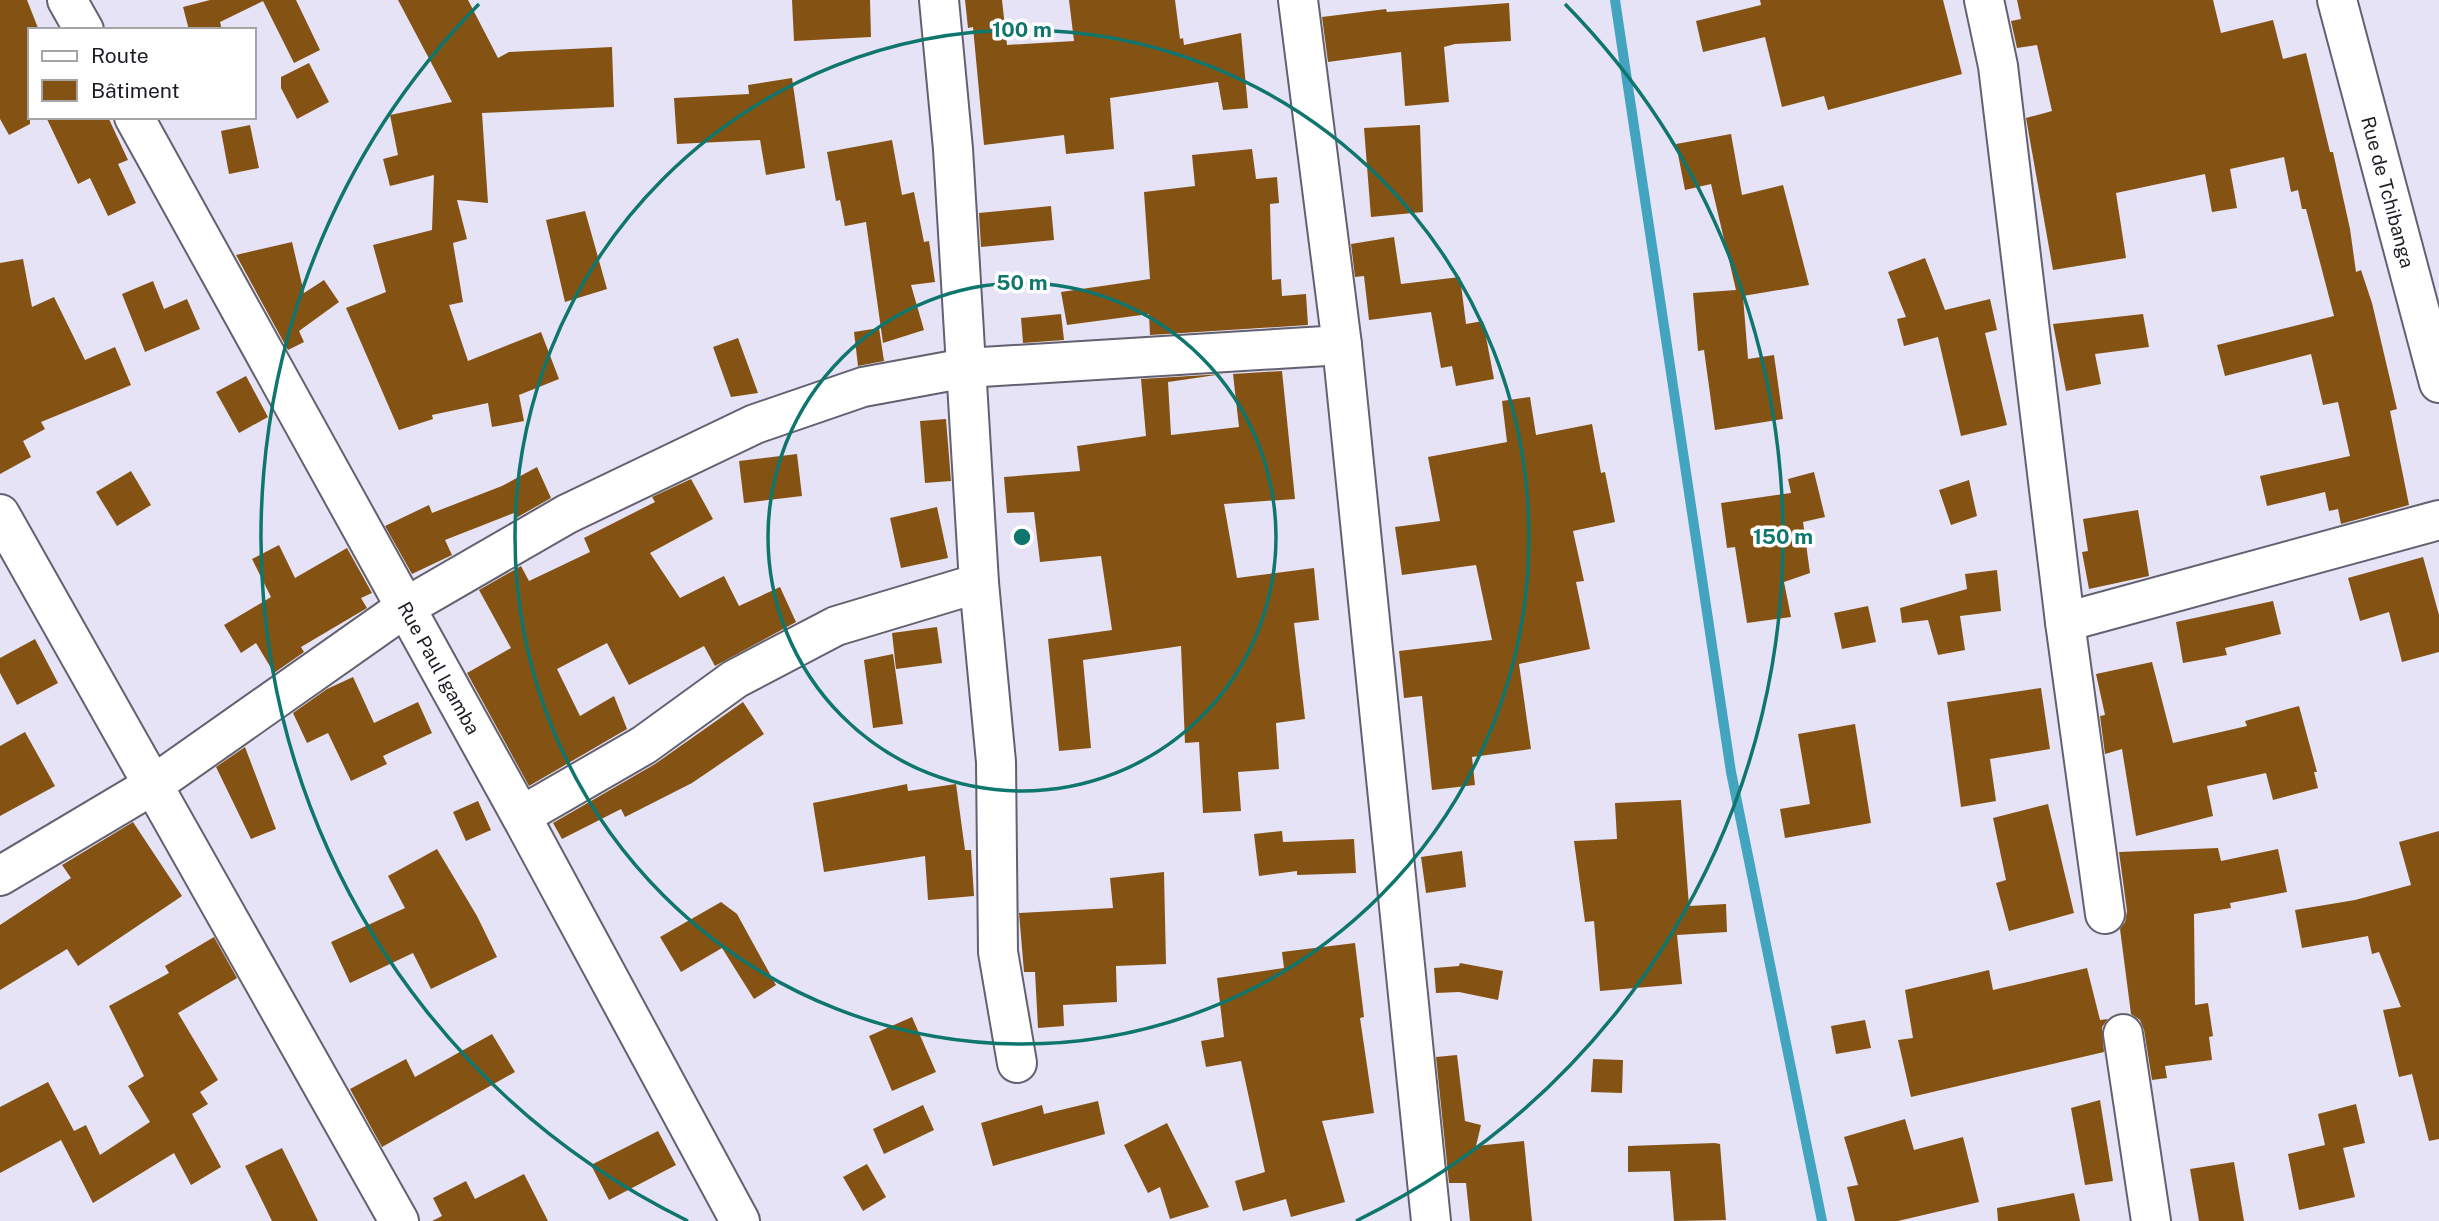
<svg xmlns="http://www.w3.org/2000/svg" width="2439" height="1221" viewBox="0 0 2439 1221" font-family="'Public Sans',sans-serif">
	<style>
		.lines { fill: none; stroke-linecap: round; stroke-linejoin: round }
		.stream { stroke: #43a4c0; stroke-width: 10 }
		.building { fill: #845313 }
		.minor-casing { stroke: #636070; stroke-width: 42 }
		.tertiary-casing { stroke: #636070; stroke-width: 42 }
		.minor { stroke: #fff; stroke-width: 38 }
		.tertiary { stroke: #fff; stroke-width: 38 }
		.ring { fill: none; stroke: #0f766e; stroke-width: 3.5 }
		.labels { text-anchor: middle; stroke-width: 7; stroke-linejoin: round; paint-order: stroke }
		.street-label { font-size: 19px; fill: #1d1c23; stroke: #fff }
		.centre { fill: #0f766e; stroke: #fff; stroke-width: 3.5 }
		.ring-label { font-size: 21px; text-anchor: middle; font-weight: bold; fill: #0f766e; stroke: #fff; stroke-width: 7; stroke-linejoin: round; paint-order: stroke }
	</style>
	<rect width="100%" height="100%" fill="#e7e3f6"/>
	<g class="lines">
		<polyline class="stream" points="1615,0 1731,772 1822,1221"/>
	</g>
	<g class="building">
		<polygon points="0,0 27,0 38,28 30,30 30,124 9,135 0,119"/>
		<polygon points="210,0 296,0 320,50 294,63 263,1 220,22 222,30 189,30 183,7"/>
		<polygon points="398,0 468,0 498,58 509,52 612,47 614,107 482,113 488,203 457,200 467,239 453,243 463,302 449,305 468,361 541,332 559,379 519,395 524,421 492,427 488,403 432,415 433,419 399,430 346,308 386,292 373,245 432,230 434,175 390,186 383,159 398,155 390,115 452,102"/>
		<polygon points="792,0 870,0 871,37 794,41"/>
		<polygon points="965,0 1002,0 1007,45 1074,41 1069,0 1175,0 1180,39 1183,38 1184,45 1241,33 1248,108 1223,110 1218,82 1110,98 1114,149 1066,154 1064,135 984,145 973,27 968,28"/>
		<polygon points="1760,0 1943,0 1962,74 1828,110 1824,96 1782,107 1765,37 1703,52 1696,21 1761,5"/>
		<polygon points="2017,0 2213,0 2221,33 2273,20 2283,59 2306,53 2330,152 2333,152 2350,229 2356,272 2361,270 2372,303 2397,409 2390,411 2409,505 2341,524 2338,509 2329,511 2325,492 2267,506 2260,476 2350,456 2338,402 2323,405 2311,354 2225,376 2217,345 2334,316 2306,209 2302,209 2298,190 2291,192 2284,157 2230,169 2237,208 2212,212 2205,174 2116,193 2126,258 2053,270 2026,118 2052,111 2037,45 2017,48 2011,21 2021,19"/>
		<polygon points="1509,3 1511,41 1455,44 1444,47 1449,102 1405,106 1401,52 1328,62 1322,17 1386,9 1387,12"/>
		<polygon points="309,63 329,102 297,119 281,88 281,77"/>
		<polygon points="792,78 805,168 766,175 760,140 677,144 674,98 749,94 748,85"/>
		<polygon points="46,117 108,117 128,160 118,164 136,203 108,216 90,178 78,184"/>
		<polygon points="250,125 259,168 229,174 221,131"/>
		<polygon points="1420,125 1423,212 1371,217 1364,128"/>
		<polygon points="1731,134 1742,195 1783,185 1809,285 1743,296 1748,359 1774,355 1783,419 1715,430 1704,350 1698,351 1693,293 1736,290 1711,184 1685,190 1676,144"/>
		<polygon points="892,140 902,195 914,192 924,242 929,241 935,282 911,285 924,330 883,343 866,222 845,226 840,200 836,201 827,152"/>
		<polygon points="1252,149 1256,179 1277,177 1279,203 1270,204 1272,280 1281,279 1282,296 1306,294 1308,325 1150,335 1149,314 1067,325 1061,292 1150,279 1144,192 1195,186 1192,155"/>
		<polygon points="1051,206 1054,240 981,247 979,213"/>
		<polygon points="585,211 607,289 565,302 546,220"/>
		<polygon points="1394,237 1401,284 1460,277 1466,324 1483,321 1494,379 1456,386 1452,366 1441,368 1431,312 1369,320 1364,276 1355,277 1351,244"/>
		<polygon points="292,242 304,293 324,280 339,302 299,331 304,342 288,350 236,255"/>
		<polygon points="1925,258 1945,310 1990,299 1997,330 1985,333 2007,425 1961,436 1938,337 1904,346 1897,319 1906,317 1888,272"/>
		<polygon points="23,259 32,307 54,297 85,360 115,347 131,385 41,422 45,429 23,441 31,457 0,474 0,263"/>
		<polygon points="153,281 164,309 187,299 200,329 145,352 122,294"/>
		<polygon points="1061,314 1064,340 1023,343 1021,318"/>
		<polygon points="2143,314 2149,347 2095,354 2101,384 2066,391 2053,324"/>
		<polygon points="879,328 884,361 858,366 854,332"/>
		<polygon points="738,338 758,393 731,397 713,347"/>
		<polygon points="1282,371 1295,499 1224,504 1237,578 1314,568 1319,620 1294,623 1305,719 1276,723 1279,769 1238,772 1241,811 1203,813 1199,742 1185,743 1181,646 1083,660 1091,748 1059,751 1048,639 1112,630 1101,556 1040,562 1034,512 1007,513 1004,477 1080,471 1077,446 1146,436 1141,379 1223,374 1168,382 1171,435 1239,427 1233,374"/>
		<polygon points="246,376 268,417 239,433 216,392"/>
		<polygon points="1530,397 1536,435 1592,424 1601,473 1605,472 1615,522 1573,531 1584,581 1576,582 1590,649 1519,664 1531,749 1472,757 1475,785 1432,790 1422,696 1404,698 1399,651 1492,640 1476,565 1402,575 1395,527 1440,521 1428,457 1507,442 1502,401"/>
		<polygon points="946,419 951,481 925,483 920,421"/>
		<polygon points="797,454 802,496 744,503 739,461"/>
		<polygon points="537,467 551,498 516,518 514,513 445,540 452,555 412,574 385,526 429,505 432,513 502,486"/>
		<polygon points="131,471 151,505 117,526 96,492"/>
		<polygon points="1814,472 1825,517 1803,522 1810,573 1784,582 1791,617 1747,623 1735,547 1727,548 1721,503 1791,493 1788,479"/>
		<polygon points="691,479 713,519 650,553 680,598 724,576 739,606 780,587 796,622 715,666 704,646 629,685 607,643 557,669 580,716 614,696 627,729 529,786 467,673 511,648 479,590 521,566 529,581 590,552 584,538 655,502 652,497"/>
		<polygon points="1969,480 1977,516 1951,525 1939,490"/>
		<polygon points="937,507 948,558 901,568 890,518"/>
		<polygon points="2138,510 2149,576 2089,589 2082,552 2088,551 2083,519"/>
		<polygon points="279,545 295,578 347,548 372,593 361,598 367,608 301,647 304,652 274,673 256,643 241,653 224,625 271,597 252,559"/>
		<polygon points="2423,557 2439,615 2439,652 2402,662 2389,612 2360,621 2348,578"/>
		<polygon points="1997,570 2001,611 1960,616 1965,650 1938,655 1928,620 1902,623 1900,608 1967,589 1965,574"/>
		<polygon points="2273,601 2281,634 2225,648 2227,655 2183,663 2176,622"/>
		<polygon points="1868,606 1876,642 1842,649 1834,613"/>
		<polygon points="937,627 942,663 896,669 892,633"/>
		<polygon points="35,639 58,683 17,705 0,673 0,658"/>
		<polygon points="893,654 903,724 873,728 864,660"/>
		<polygon points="2152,662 2173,743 2247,726 2245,721 2299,706 2317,772 2314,772 2318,788 2273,800 2266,773 2207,786 2213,816 2136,836 2122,749 2105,754 2100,716 2105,715 2096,674"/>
		<polygon points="353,677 374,723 418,702 432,733 383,756 387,764 351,781 328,733 307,743 293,713 327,689"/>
		<polygon points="2041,688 2050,749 1990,759 1996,801 1961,807 1947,702"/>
		<polygon points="743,702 764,734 692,783 625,817 621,809 562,839 553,823 655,764"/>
		<polygon points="1855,724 1871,823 1785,838 1780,809 1810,804 1798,734"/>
		<polygon points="25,732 55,786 0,816 0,746"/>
		<polygon points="245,747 276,829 251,839 216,767"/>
		<polygon points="907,784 908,791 956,784 965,850 971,850 974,896 928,900 925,856 824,872 813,803"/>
		<polygon points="1681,800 1689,906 1726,904 1727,932 1677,935 1682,984 1600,991 1594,921 1585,922 1574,841 1617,839 1615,803"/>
		<polygon points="478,801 491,830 466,841 453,812"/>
		<polygon points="2048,804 2074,913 2009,931 1996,883 2006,880 1993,818"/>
		<polygon points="133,822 182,896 78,966 67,949 0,990 0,925 71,878 62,865"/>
		<polygon points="1282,831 1283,842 1354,839 1356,873 1297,875 1297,871 1259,876 1254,834"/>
		<polygon points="2439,831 2439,1139 2429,1141 2412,1074 2399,1077 2383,1010 2401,1007 2379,952 2372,954 2368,936 2302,948 2295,910 2355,900 2411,885 2399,842"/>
		<polygon points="2218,848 2221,861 2278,849 2287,892 2230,903 2231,908 2194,914 2195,1005 2208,1003 2213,1036 2209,1037 2212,1060 2165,1066 2167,1078 2152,1080 2144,1030 2140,1020 2131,1014 2120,929 2125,922 2127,911 2119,852"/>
		<polygon points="437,849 477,916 497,957 431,989 413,953 350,983 331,942 405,908 388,876"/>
		<polygon points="1462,851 1466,887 1426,893 1421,857"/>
		<polygon points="1164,872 1166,964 1116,966 1117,1002 1063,1005 1064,1026 1038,1028 1035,972 1024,972 1019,913 1113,908 1110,878"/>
		<polygon points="721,902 737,914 776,985 754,999 722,948 681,972 660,937"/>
		<polygon points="214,937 237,978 178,1013 218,1080 200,1092 208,1104 192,1114 221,1167 191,1185 174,1153 93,1203 61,1140 0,1173 0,1107 48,1082 74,1131 86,1125 100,1155 150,1122 128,1086 144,1076 109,1006 169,973 165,966"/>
		<polygon points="1355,943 1364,1017 1360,1018 1374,1113 1322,1121 1345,1202 1291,1217 1286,1199 1243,1211 1235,1181 1265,1172 1241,1061 1206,1067 1201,1041 1224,1037 1217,978 1284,968 1282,952"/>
		<polygon points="1460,963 1503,971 1498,1000 1459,992 1436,993 1434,968 1459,966"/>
		<polygon points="2087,968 2100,1020 2108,1019 2102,1027 2104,1052 1911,1097 1898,1040 1913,1038 1905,990 1989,970 1993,990"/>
		<polygon points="912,1017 936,1072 892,1091 869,1036"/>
		<polygon points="1865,1020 1871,1048 1836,1054 1831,1026"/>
		<polygon points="492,1034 515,1072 382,1147 350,1089 406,1059 415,1077"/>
		<polygon points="1457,1055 1465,1121 1481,1125 1476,1146 1524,1141 1532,1221 1470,1221 1466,1183 1449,1183 1436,1057"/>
		<polygon points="1593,1059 1623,1060 1622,1093 1591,1092"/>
		<polygon points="2100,1100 2113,1181 2085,1185 2071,1108"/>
		<polygon points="1098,1101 1105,1134 993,1166 981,1123 1042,1105 1044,1114"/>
		<polygon points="2356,1104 2365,1143 2343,1148 2355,1197 2299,1210 2288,1154 2325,1145 2318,1114"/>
		<polygon points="923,1105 934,1130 884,1154 873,1129"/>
		<polygon points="1905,1119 1914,1150 1963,1137 1979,1202 1898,1221 1855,1221 1847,1187 1858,1185 1844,1137"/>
		<polygon points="1167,1123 1209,1207 1170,1219 1160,1187 1148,1193 1124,1145"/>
		<polygon points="658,1131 676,1165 609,1200 591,1165"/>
		<polygon points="1715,1143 1720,1144 1726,1220 1674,1221 1670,1171 1628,1172 1628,1146"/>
		<polygon points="282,1148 318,1221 272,1221 245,1166"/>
		<polygon points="2234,1162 2244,1221 2199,1221 2190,1169"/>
		<polygon points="867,1164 886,1197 863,1211 843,1177"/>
		<polygon points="524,1174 548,1221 432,1221 442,1216 433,1198 466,1181 475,1199"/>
		<polygon points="2074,1193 2080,1221 1998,1221 1997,1208"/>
	</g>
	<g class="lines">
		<defs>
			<g id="minor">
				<polyline points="67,0 84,30"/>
				<polyline points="939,0 953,149 979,583 996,762 998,952 1017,1063"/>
				<polyline points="1298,0 1342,345 1431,1221"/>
				<polyline points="1984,0 1998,66 2065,622 2105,914"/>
				<polyline points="134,117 521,816 740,1221"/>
				<polyline points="0,514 399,1221"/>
				<polyline points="2065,622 2439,520"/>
				<polyline points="521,816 644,745 735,679 836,626 979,583"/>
				<polyline points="0,876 153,785 406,607 567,514 755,424 863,387 966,368 1342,345"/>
				<polyline points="2123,1034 2151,1221"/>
			</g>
			<polyline id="tertiary" points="2337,0 2439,383"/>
		</defs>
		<use href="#minor" class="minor-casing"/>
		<use href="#tertiary" class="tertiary-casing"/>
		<use href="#minor" class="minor"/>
		<use href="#tertiary" class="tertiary"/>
	</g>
	<g class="ring">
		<circle cx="1022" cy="537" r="254"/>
		<circle cx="1022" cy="537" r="507"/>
		<path d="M688 1221A761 761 0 0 1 479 4M1565 4A761 761 0 0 1 1356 1221"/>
	</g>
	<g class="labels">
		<g class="street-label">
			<text transform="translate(2388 192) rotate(75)" y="7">Rue de Tchibanga</text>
			<text transform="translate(439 668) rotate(61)" y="7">Rue Paul Igamba</text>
		</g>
	</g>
	<circle cx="1022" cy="537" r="10" class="centre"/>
	<g class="ring-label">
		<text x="1022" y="37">100 m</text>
		<text x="1022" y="290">50 m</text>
		<text x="1783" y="544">150 m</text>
	</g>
	<rect x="28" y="28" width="228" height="91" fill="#ffffff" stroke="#a5a4a7" stroke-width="2"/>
	<rect x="42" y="51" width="35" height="10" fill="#ffffff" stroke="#a5a4a7" stroke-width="2"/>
	<text x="91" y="63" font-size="21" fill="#1d1c23">Route</text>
	<rect x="42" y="80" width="35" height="21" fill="#845313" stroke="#a5a4a7" stroke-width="2"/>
	<text x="91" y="98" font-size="21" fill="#1d1c23">Bâtiment</text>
</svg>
